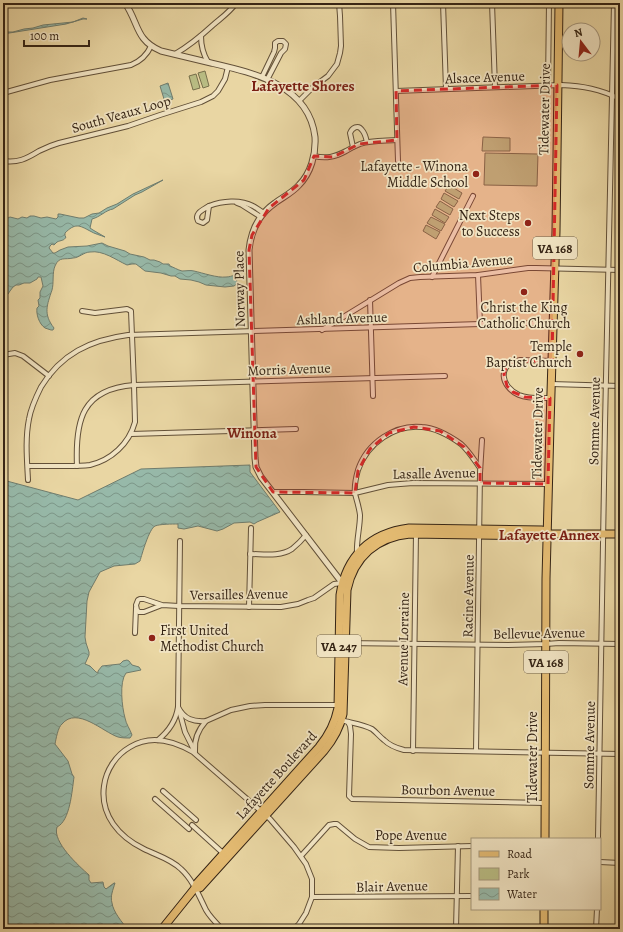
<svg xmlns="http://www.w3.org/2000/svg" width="623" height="932" viewBox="0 0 623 932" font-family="Alegreya,serif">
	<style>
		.park { fill: #b9bd84; stroke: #77704c }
		.water { fill: url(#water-waves); stroke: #707d6e }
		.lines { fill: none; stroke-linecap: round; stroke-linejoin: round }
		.minor-casing { stroke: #625038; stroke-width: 6 }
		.tertiary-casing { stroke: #625038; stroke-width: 7 }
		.primary-casing { stroke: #352415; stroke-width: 9 }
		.trunk-casing { stroke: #352415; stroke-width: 9 }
		.minor { stroke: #f1e4c3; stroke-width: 4 }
		.tertiary { stroke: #f1e4c3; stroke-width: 5 }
		.primary { stroke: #e4bb72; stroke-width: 7 }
		.trunk { stroke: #e4bb72; stroke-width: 7 }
		.marked { fill: #d62828; fill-opacity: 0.2; stroke: #d62828; stroke-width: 3; stroke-dasharray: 8 5; stroke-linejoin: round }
		.poi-dot { fill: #8f2418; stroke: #f1e4c3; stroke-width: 1.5 }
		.labels { text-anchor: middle; stroke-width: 3.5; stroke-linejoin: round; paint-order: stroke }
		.shield { fill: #f1e4c3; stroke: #6d5e49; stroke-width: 1 }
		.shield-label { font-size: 13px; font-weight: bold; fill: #352415 }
		.street-label { font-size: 14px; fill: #352415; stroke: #f1e4c3 }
		.poi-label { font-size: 14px; fill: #352415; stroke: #f1e4c3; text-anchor: end }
		.neighbourhood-label { font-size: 15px; font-weight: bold; fill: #7a1f14; stroke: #f1e4c3 }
	</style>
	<defs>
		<pattern id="water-waves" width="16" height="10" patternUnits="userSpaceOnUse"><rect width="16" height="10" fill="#97b9a9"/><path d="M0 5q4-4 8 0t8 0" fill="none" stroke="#7c9688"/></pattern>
	</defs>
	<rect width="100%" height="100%" fill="#e9d6a3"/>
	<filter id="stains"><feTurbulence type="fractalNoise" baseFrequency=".005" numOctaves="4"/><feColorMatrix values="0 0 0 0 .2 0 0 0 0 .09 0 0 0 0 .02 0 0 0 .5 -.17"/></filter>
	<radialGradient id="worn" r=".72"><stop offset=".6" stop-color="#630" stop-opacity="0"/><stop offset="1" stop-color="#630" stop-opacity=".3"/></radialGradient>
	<g class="park">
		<polygon points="205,71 209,86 203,88 198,73"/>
		<polygon points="196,74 200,88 193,90 189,76"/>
		<polygon points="483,137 510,138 510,151 482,151"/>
		<polygon points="485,153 538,154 537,186 484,185"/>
		<polygon points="449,185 462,193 459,199 445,191"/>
		<polygon points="444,193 458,201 454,207 441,199"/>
		<polygon points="440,201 453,209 450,215 436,207"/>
		<polygon points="435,209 449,217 445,223 432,215"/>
		<polygon points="431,217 445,224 441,231 427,223"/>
		<polygon points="426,225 440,232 436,239 423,231"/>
	</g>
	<g class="water">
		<polygon points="83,18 87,19 83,19 66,24 3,34 3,33 6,32 13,32 24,29 33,28 43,25 73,22"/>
		<polygon points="168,83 173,99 163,102 163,100 164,99 160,86"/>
		<path d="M163 180 142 192 135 195 113 209C106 210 100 217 92 219L90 228 93 230 105 237C100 235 95 234 90 231 79 225 75 223 65 233V236L66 237C64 241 61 240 57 242 56 243 55 244 54 245L52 244 50 246 49 248 53 253H55L60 250 68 247 87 246 102 243 108 246 125 251 130 254 144 257 150 260H154L160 262 163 264H169L170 266C173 267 178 270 182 271 186 271 190 270 194 271 203 273 217 278 226 277 229 277 232 276 235 275L238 267 239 268C236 272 234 278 238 283L234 286 225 287 206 285 199 282 191 280 180 279 175 276H171L161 273 145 271 136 264H132L127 265C116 260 103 250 90 252 84 252 79 258 73 258 65 260 59 256 55 266 52 273 54 283 52 290 47 305 43 314 54 328L53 330H51C49 329 47 329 45 328 39 324 36 314 37 308L39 306 38 300 40 298V292L43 286 41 277H38L37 279 30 283H24L19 285H16L13 287 10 291 8 294 6 296 3 302V218L6 219 10 217 18 219 22 217 27 218 30 216H34L41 218 47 217 56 219 58 217V214H60L79 218H84L92 214 99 213 107 208 117 204 133 194Z"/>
		<path d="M250 465V472L280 512 257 522 254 524 250 522 234 523 223 529 217 531 198 526 184 529 178 528V524C172 524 160 524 155 526 149 529 142 554 140 561L135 564 114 566 100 572 89 592 87 601 85 637 86 643 89 652V655L85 664 90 666 96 672 98 673V671L102 666 120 664 123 661 127 660 129 661 132 665 139 667 141 670 126 673C119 682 122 707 125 718 126 724 130 729 132 735L130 738C126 738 122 738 118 737 103 732 77 706 62 724 58 727 56 739 55 744L68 761 72 774 74 777C72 791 70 821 57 827 52 842 79 866 89 875V880L91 883 103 882 104 887 106 889 114 883H115C113 890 110 896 112 903 113 911 122 923 128 929H3V480L78 500 141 469Z"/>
	</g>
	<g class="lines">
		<defs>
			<g id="minor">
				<polyline points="393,3 398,161"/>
				<polyline points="443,3 446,89"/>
				<polyline points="492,3 495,87"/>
				<path d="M201 36C201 46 203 54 208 62"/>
				<path d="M175 54C189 46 201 36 213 25 221 18 230 12 236 3"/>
				<polyline points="262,77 274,52 275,48 275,43 278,41 283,41 286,44 285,49 281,53 267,80"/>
				<polyline points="548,85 549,3"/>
				<path d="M396 91 561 85C583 86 600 89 620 99"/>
				<path d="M3 93 50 80 131 65C141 61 147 55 151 46"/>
				<polyline points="299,101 312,88 328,76 337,64 340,53 341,46 340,16 339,3"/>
				<path d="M353 147 350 133C352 128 358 124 362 130 365 133 366 138 367 142"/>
				<path d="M314 156C326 159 335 157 346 151 351 148 355 146 360 144 372 140 385 141 397 140"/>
				<path d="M3 161C18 163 26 159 39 151 45 148 52 145 59 143L128 126 160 115 201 102 213 96 218 91 225 79 228 67"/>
				<polyline points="237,203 242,205 261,217"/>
				<path d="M209 206C222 201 240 199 253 206 257 208 260 211 264 213"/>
				<path d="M209 206 207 220 203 223 198 221C194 213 203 210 209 206Z"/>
				<polyline points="478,275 480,324"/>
				<polyline points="432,277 473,196"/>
				<polyline points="370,300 373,396"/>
				<polyline points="322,330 399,283 410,278 420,277 478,275 528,268 536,268 620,270"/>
				<polyline points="3,355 15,353 23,356 49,376"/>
				<polyline points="551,384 620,386"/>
				<path d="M550 398C540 398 529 399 519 395 501 387 496 365 520 360L552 361"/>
				<polyline points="131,434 296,429"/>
				<path d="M28 466C40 466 52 466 65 466 73 466 82 466 90 465 111 460 129 444 135 422L134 385 131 311 127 309 95 313 82 311"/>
				<path d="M77 466C75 420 82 389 134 385L445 376"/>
				<path d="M28 480C27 460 25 439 29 419 31 407 36 397 41 387 61 354 90 340 128 335L480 324 553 323"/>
				<polyline points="273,492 303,492 355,493 388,485 413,483 548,484"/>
				<path d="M250 554C263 554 280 557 292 549 297 545 302 540 306 535"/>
				<path d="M357 555C356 541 360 528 360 515 359 507 357 501 355 494 354 486 356 477 358 470 367 443 395 424 422 427 436 428 450 436 461 444 469 451 474 460 480 468"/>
				<polyline points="162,605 144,599 140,599 138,600 136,605 137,610 139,612 144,612 162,605 179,606 281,607 298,604 308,600 314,598 334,584 342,583"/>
				<polyline points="249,607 251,528"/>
				<polyline points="135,633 136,608"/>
				<polyline points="343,643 508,645 546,644 559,643 620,644"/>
				<path d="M178 707C184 719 193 722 206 721L231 710 250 706 265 705H338"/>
				<polyline points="179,710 185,732 195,752"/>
				<path d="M341 720C351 723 362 724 372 729 376 732 380 737 384 740 389 745 396 748 404 750L620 754"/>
				<polyline points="348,722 350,726 351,734 349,796 352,799 545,803"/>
				<path d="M158 740C169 731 176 721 178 707L180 541"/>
				<path d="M195 751C194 740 198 730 206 721"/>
				<polyline points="413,751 416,533"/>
				<polyline points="476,751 480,473 482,440"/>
				<polyline points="163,791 196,820"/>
				<polyline points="155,799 189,829"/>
				<polyline points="192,825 224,854"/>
				<polyline points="598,839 605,425 614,3"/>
				<polyline points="301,856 329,825 334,824 337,824 355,839 369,847 399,848 472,846"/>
				<polyline points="600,862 620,863"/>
				<polyline points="312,897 472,896"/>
				<path d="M222 929C216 923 210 917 206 910 199 896 193 880 181 869 171 859 156 855 144 849 119 837 100 815 104 786 106 770 116 755 130 747 151 734 174 741 193 752L270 819 294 847 306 864 312 879V897L306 913 299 924 294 929"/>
				<polyline points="456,929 458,846"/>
				<polyline points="596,929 597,909"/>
			</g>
			<path id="tertiary" d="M125 3C139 23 135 40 161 51 178 55 194 59 211 63 254 73 309 85 315 137 316 154 311 173 299 185 292 193 283 197 275 203 259 214 251 231 249 250L255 458 256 467 261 477 343 584"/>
			<g id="primary">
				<path d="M195 888H200L324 751C333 740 340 728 343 714L347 590C354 557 377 537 410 534L542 536 547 534H620"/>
				<path d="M162 929 195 888 197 883 319 747C329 735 335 723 338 708L340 595C346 556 370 533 409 528L542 530 547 534"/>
			</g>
			<g id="trunk">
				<polyline points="545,839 546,579 550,425 556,231 559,3"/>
				<polyline points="544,929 544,909"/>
			</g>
		</defs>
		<use href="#minor" class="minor-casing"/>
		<use href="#tertiary" class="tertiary-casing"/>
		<use href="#primary" class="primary-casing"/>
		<use href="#trunk" class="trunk-casing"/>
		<use href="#minor" class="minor"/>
		<use href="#tertiary" class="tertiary"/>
		<use href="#primary" class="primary"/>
		<use href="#trunk" class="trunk"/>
	</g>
	<path class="marked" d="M557 85 552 361H515L506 367 504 374 507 386 513 392 525 397 550 398 548 484 480 483V468L464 447 440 431 414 427 389 433 370 449 358 471 355 493 273 492 256 467 249 250 252 235 269 208 304 180 314 156 333 157 359 144 397 140 396 91Z"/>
	<g class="poi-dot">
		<circle cx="476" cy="174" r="4"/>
		<circle cx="528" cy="223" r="4"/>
		<circle cx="524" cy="292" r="4"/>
		<circle cx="580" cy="354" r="4"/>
		<circle cx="152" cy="638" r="4"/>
	</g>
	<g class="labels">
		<g class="shield">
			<rect x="533" y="237" width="44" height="22" rx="3"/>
			<rect x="317" y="635" width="44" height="22" rx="3"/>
			<rect x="524" y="651" width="44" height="22" rx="3"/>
		</g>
		<g class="shield-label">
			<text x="555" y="253">VA 168</text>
			<text x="339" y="651">VA 247</text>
			<text x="546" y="667">VA 168</text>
		</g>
		<g class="street-label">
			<text transform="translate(485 77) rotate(-2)" y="5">Alsace Avenue</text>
			<text transform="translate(544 109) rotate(-89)" y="5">Tidewater Drive</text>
			<text transform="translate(121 114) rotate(-16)" y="5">South Veaux Loop</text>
			<text transform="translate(463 263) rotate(-5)" y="5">Columbia Avenue</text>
			<text transform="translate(239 289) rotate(-91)" y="5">Norway Place</text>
			<text transform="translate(342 318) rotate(-2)" y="5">Ashland Avenue</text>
			<text transform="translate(289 369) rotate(-2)" y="5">Morris Avenue</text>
			<text transform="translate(594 421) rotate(-89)" y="5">Somme Avenue</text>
			<text transform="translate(537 433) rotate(-89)" y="5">Tidewater Drive</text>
			<text transform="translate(434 473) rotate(-1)" y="5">Lasalle Avenue</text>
			<text transform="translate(239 594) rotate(-1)" y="5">Versailles Avenue</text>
			<text transform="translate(468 596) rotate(-89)" y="5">Racine Avenue</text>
			<text transform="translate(539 633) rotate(-1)" y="5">Bellevue Avenue</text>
			<text transform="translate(403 639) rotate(-89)" y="5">Avenue Lorraine</text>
			<text transform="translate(589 745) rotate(-89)" y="5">Somme Avenue</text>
			<text transform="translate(532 757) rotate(-90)" y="5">Tidewater Drive</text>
			<text transform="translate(276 775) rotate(-48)" y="5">Lafayette Boulevard</text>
			<text transform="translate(448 790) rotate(1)" y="5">Bourbon Avenue</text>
			<text x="411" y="840">Pope Avenue</text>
			<text transform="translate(392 886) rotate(-1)" y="5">Blair Avenue</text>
		</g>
		<g class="poi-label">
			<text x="468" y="171">Lafayette - Winona<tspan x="468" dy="16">Middle School</tspan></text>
			<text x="520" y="220">Next Steps<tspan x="520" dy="16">to Success</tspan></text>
			<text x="524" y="312" text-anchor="middle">Christ the King<tspan x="524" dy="16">Catholic Church</tspan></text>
			<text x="572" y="351">Temple<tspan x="572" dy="16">Baptist Church</tspan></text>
			<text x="160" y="635" text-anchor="start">First United<tspan x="160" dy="16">Methodist Church</tspan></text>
		</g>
		<g class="neighbourhood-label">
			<text x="303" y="91">Lafayette Shores</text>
			<text x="252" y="438">Winona</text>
			<text x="549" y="540">Lafayette Annex</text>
		</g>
	</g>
	<rect width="623" height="932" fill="none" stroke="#e9d6a3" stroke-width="16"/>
	<rect x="4" y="4" width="615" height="924" fill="none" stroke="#352415" stroke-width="2"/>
	<rect x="8" y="8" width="607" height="916" fill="none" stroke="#352415"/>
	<rect x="471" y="838" width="130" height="72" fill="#f1e4c3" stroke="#a6977d"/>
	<rect x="479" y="851" width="20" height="6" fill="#e4bb72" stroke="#a6977d"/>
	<text x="507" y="858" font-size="12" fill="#352415">Road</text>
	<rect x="479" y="868" width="20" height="12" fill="#b9bd84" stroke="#a6977d"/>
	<text x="507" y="878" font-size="12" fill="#352415">Park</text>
	<rect x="479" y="888" width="20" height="12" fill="url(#water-waves)" stroke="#a6977d"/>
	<text x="507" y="898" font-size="12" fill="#352415">Water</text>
	<g transform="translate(581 42) rotate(344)"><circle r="19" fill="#f1e4c3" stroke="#a6977d"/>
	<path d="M0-3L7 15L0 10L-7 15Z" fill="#8f2418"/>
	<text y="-6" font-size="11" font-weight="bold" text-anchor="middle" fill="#352415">N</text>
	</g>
	<path d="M24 40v6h65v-6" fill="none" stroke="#352415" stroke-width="2"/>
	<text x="30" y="40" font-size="12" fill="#352415" stroke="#f1e4c3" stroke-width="3" paint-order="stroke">100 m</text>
	<rect width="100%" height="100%" filter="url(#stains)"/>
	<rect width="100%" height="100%" fill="url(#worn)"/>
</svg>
